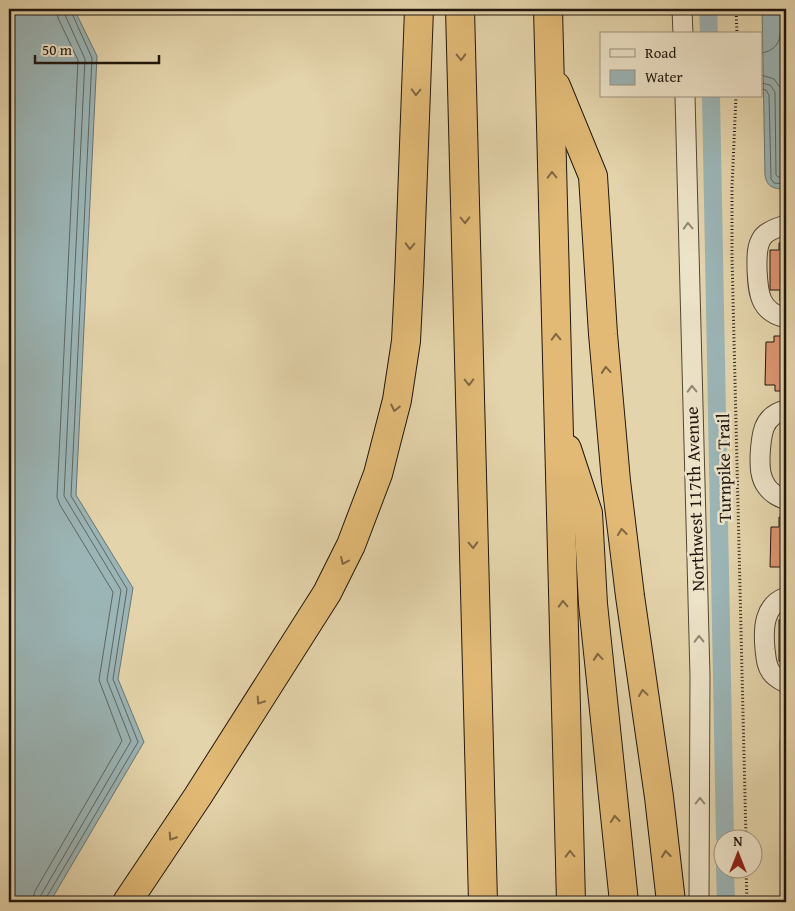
<svg xmlns="http://www.w3.org/2000/svg" width="795" height="911" viewBox="0 0 795 911" font-family="'Gentium Book Plus',serif">
	<style>
		.water { fill: #9bb5b6; stroke: #6a7573 }
		.lines { fill: none; stroke-linecap: round; stroke-linejoin: round }
		.shore { stroke: #5e6662; stroke-width: 1 }
		.canal { stroke: #9bb5b6; stroke-width: 18 }
		.building { fill: #db9370; stroke: #20160e }
		.minor-casing { stroke: #514635; stroke-width: 21 }
		.highway-casing { stroke: #20160e; stroke-width: 30 }
		.path { stroke: #20160e; stroke-width: 3; stroke-dasharray: 1 2.5; stroke-linecap: butt }
		.minor { stroke: #ede3c8; stroke-width: 19 }
		.highway { stroke: #e2ba76; stroke-width: 28 }
		.oneway { stroke: #816842 }
		.oneway2 { stroke: #918774 }
		.labels { text-anchor: middle; stroke-width: 5; stroke-linejoin: round; paint-order: stroke }
		.street-label { font-size: 18px; fill: #20160e; stroke: #ede3c8 }
	</style>
	<rect width="100%" height="100%" fill="#e4d4ab"/>
	<filter id="stains"><feTurbulence type="fractalNoise" baseFrequency=".004" numOctaves="4"/><feColorMatrix values="0 0 0 0 .2 0 0 0 0 .09 0 0 0 0 .02 0 0 0 .5 -.17"/></filter>
	<radialGradient id="worn" r=".72"><stop offset=".6" stop-color="#630" stop-opacity="0"/><stop offset="1" stop-color="#630" stop-opacity=".3"/></radialGradient>
	<g class="water">
		<polygon points="9,9 74,9 97,56 76,495 133,588 118,679 144,742 50,902 9,902"/>
		<path d="M762 9H786V189C775 189 767 188 765 175Z"/>
		<polygon points="786,729 786,902 782,902 780,741 782,733"/>
	</g>
	<g class="lines">
		<g class="shore">
			<path d="M761 53C785 50 781 27 781 9"/>
			<polyline points="761,75 774,79 782,90 784,168 786,170"/>
			<polyline points="761,83 770,85 775,92 776,175 778,177 786,178"/>
			<polyline points="761,89 766,90 769,95 771,179 774,183 786,184"/>
			<polyline points="786,738 786,809"/>
			<polyline points="32,902 35,891 122,741 99,680 113,592 60,505 57,497 78,60 58,18 56,9"/>
			<polyline points="39,902 41,895 131,741 107,680 121,590 64,496 85,59 65,15 64,9"/>
			<polyline points="46,902 46,898 138,742 113,679 127,589 71,496 92,58 70,9"/>
		</g>
		<g class="canal">
			<polyline points="708,9 709,34"/>
			<polyline points="711,96 725,838"/>
			<polyline points="725,868 726,902"/>
		</g>
	</g>
	<g class="building">
		<polygon points="786,242 786,301 780,301 780,290 770,290 770,250 779,250 779,243"/>
		<polygon points="774,336 786,336 786,391 775,391 775,385 765,385 766,342 774,342"/>
		<polygon points="779,517 786,517 786,577 782,577 782,567 770,567 771,527 779,527"/>
		<rect x="779" y="620" width="7" height="41"/>
	</g>
	<g class="lines">
		<defs>
			<g id="minor">
				<polyline points="682,9 683,34"/>
				<polyline points="685,96 700,676 699,902"/>
				<path d="M786 225C779 227 766 231 762 238 756 247 757 259 757 269 758 292 759 312 786 318"/>
				<path d="M786 410C762 415 761 436 760 457 760 467 760 478 767 487 772 494 779 497 786 500"/>
				<path d="M786 597C764 605 763 628 765 649 766 657 766 665 771 672 775 678 780 680 786 683"/>
			</g>
			<g id="highway">
				<polyline points="460,9 483,902"/>
				<polyline points="548,9 571,902"/>
				<polyline points="556,86 593,176 603,334 616,481 630,596 659,797 671,902"/>
				<polyline points="567,449 588,513 593,604 624,902"/>
				<polyline points="127,902 198,796 327,593 351,545 378,474 397,400 406,341 409,281 419,9"/>
			</g>
		</defs>
		<use href="#minor" class="minor-casing"/>
		<use href="#highway" class="highway-casing"/>
		<g class="path">
			<polyline points="736,9 737,34"/>
			<polyline points="736,96 732,187 732,256 746,838"/>
			<polyline points="746,868 747,902"/>
		</g>
		<use href="#minor" class="minor"/>
		<use href="#highway" class="highway"/>
	</g>
	<defs><path id="oneway-chevron" d="M-2-3.5L2.5 0L-2 3.5" fill="none" stroke-width="1.6" stroke-linecap="round" stroke-linejoin="round" transform="scale(1.25)"/></defs>
	<g class="oneway">
		<use href="#oneway-chevron" transform="translate(461 57) rotate(89)"/>
		<use href="#oneway-chevron" transform="translate(416 92) rotate(92)"/>
		<use href="#oneway-chevron" transform="translate(552 175) rotate(-91)"/>
		<use href="#oneway-chevron" transform="translate(465 220) rotate(89)"/>
		<use href="#oneway-chevron" transform="translate(410 246) rotate(92)"/>
		<use href="#oneway-chevron" transform="translate(556 337) rotate(-92)"/>
		<use href="#oneway-chevron" transform="translate(606 370) rotate(-95)"/>
		<use href="#oneway-chevron" transform="translate(469 382) rotate(89)"/>
		<use href="#oneway-chevron" transform="translate(395 408) rotate(102)"/>
		<use href="#oneway-chevron" transform="translate(622 532) rotate(-96)"/>
		<use href="#oneway-chevron" transform="translate(473 545) rotate(88)"/>
		<use href="#oneway-chevron" transform="translate(344 561) rotate(115)"/>
		<use href="#oneway-chevron" transform="translate(563 604) rotate(-92)"/>
		<use href="#oneway-chevron" transform="translate(598 657) rotate(-95)"/>
		<use href="#oneway-chevron" transform="translate(643 693) rotate(-98)"/>
		<use href="#oneway-chevron" transform="translate(260 701) rotate(123)"/>
		<use href="#oneway-chevron" transform="translate(615 819) rotate(-96)"/>
		<use href="#oneway-chevron" transform="translate(172 837) rotate(123)"/>
		<use href="#oneway-chevron" transform="translate(570 854) rotate(-92)"/>
		<use href="#oneway-chevron" transform="translate(666 854) rotate(-96)"/>
	</g>
	<g class="oneway2">
		<use href="#oneway-chevron" transform="translate(688 226) rotate(-92)"/>
		<use href="#oneway-chevron" transform="translate(692 389) rotate(-91)"/>
		<use href="#oneway-chevron" transform="translate(699 639) rotate(-91)"/>
		<use href="#oneway-chevron" transform="translate(700 801) rotate(-90)"/>
	</g>
	<g class="labels">
		<g class="street-label">
			<text transform="translate(724 468) rotate(-91)" y="6">Turnpike Trail</text>
			<text transform="translate(695 499) rotate(-92)" y="6">Northwest 117th Avenue</text>
		</g>
	</g>
	<rect width="795" height="911" fill="none" stroke="#e4d4ab" stroke-width="30"/>
	<rect x="10" y="10" width="775" height="891" fill="none" stroke="#20160e" stroke-width="2.5"/>
	<rect x="15" y="15" width="765" height="881" fill="none" stroke="#20160e"/>
	<rect x="600" y="32" width="162" height="65" fill="#ede3c8" stroke="#9b917e"/>
	<rect x="610" y="49" width="25" height="8" fill="#ede3c8" stroke="#9b917e"/>
	<text x="645" y="58" font-size="15" fill="#20160e">Road</text>
	<rect x="610" y="70" width="25" height="15" fill="#9bb5b6" stroke="#9b917e"/>
	<text x="645" y="82" font-size="15" fill="#20160e">Water</text>
	<g transform="translate(738 854)"><circle r="24" fill="#ede3c8" stroke="#9b917e"/>
	<path d="M0-4L9 19L0 12L-9 19Z" fill="#8f2418"/>
	<text y="-8" font-size="14" font-weight="bold" text-anchor="middle" fill="#20160e">N</text>
	</g>
	<path d="M35 55v8h124v-8" fill="none" stroke="#20160e" stroke-width="2.5"/>
	<text x="42" y="55" font-size="15" fill="#20160e" stroke="#ede3c8" stroke-width="4" paint-order="stroke">50 m</text>
	<rect width="100%" height="100%" filter="url(#stains)"/>
	<rect width="100%" height="100%" fill="url(#worn)"/>
</svg>
